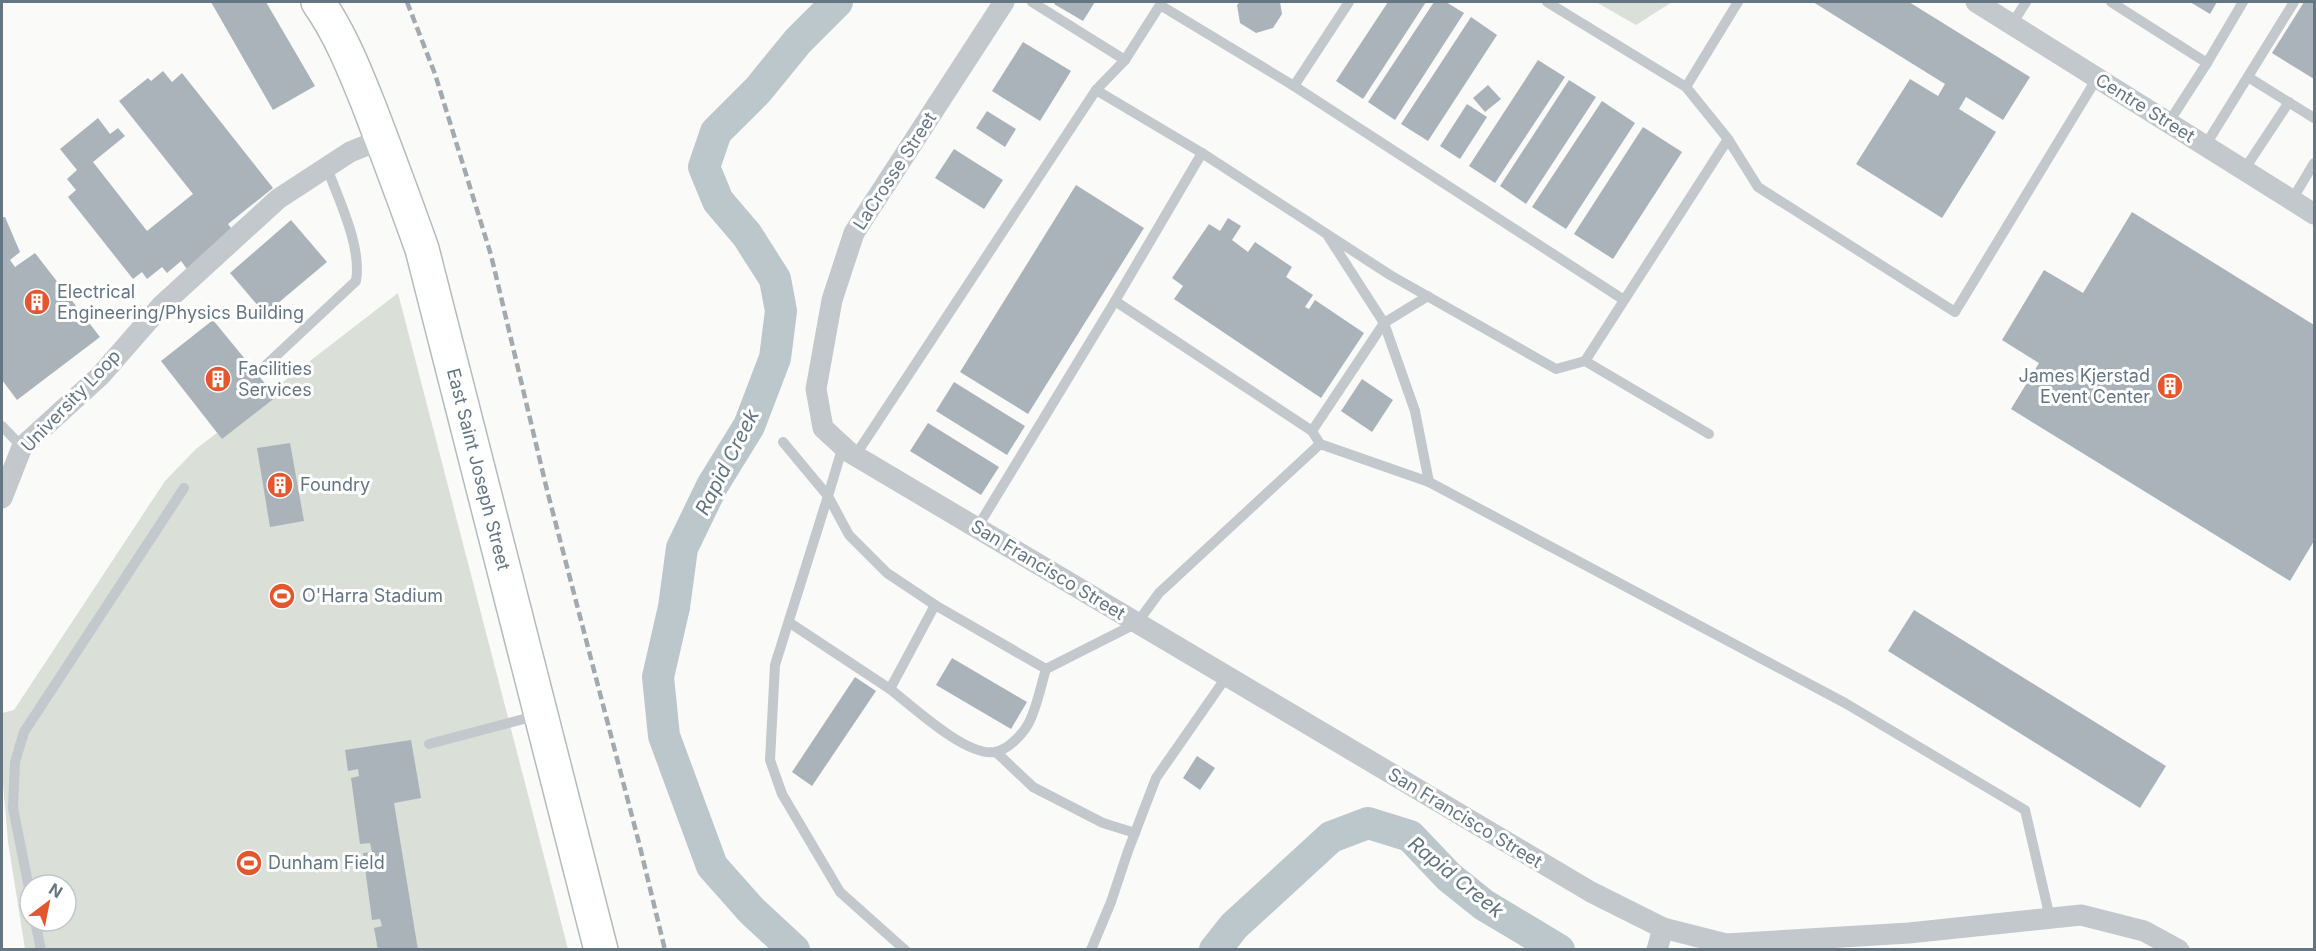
<svg xmlns="http://www.w3.org/2000/svg" width="2316" height="951" viewBox="0 0 2316 951" font-family="Inter,sans-serif">
	<style>
		.green { fill: #dadfd7; fill-rule: evenodd }
		.lines { fill: none; stroke-linecap: round; stroke-linejoin: round }
		.river { stroke: #bbc7cb; stroke-width: 32 }
		.building { fill: #aab3b9 }
		.primary-casing { stroke: #b5babe; stroke-width: 36 }
		.service { stroke: #c3c8cc; stroke-width: 10 }
		.minor { stroke: #c3c8cc; stroke-width: 21 }
		.primary { stroke: #fff; stroke-width: 33 }
		.rail { stroke: #a2aab0; stroke-width: 4.5; stroke-dasharray: 9 4.5; stroke-linecap: butt }
		.labels { text-anchor: middle; stroke-width: 6; stroke-linejoin: round; paint-order: stroke }
		.street-label { font-size: 18px; fill: #657683; stroke: #fff }
		.poi-label { font-size: 18px; fill: #657683; stroke: #fff; text-anchor: start }
		.water-label { font-size: 20px; font-style: italic; fill: #60757c; stroke: #fff }
	</style>
	<rect width="100%" height="100%" fill="#fafaf8"/>
	<g class="green">
		<polygon points="1596,2 1672,2 1636,25"/>
		<path d="M398 293 568 949H25L8 842 2 771V713L14 710 165 481 196 449ZM30 885H66V921H30Z"/>
	</g>
	<g class="lines">
		<g class="river">
			<polyline points="794,950 751,910 712,866 664,736 658,677 674,607 682,548 712,486 749,426 775,358 781,311 775,279 747,235 718,201 704,167 716,132 758,90 798,41 837,2"/>
			<polyline points="1215,950 1234,926 1331,837 1368,823 1410,836 1449,877 1484,905 1559,950"/>
		</g>
	</g>
	<g class="building">
		<polygon points="211,2 266,2 315,86 273,110"/>
		<polygon points="1056,2 1095,2 1083,21 1054,4"/>
		<polygon points="1240,2 1280,2 1282,14 1273,28 1256,33 1240,23 1237,5"/>
		<polygon points="1388,2 1426,2 1363,99 1336,81"/>
		<polygon points="1434,2 1446,2 1464,13 1395,120 1368,102"/>
		<polygon points="1813,2 1909,2 2030,77 2003,120 1966,97 1959,109 1996,132 1942,218 1856,164 1910,79 1938,96 1945,84"/>
		<polygon points="2190,2 2217,2 2210,14"/>
		<polygon points="2304,2 2314,2 2314,79 2272,53"/>
		<polygon points="1471,17 1497,35 1428,141 1401,124"/>
		<polygon points="1023,42 1071,71 1040,121 992,91"/>
		<polygon points="1538,60 1565,77 1495,183 1469,166"/>
		<polygon points="163,71 172,82 182,73 273,188 228,224 234,232 187,269 181,261 167,273 162,267 147,279 142,272 133,279 68,197 76,190 67,179 77,170 60,149 98,118 110,134 118,128 125,136 93,162 147,231 193,194 119,101 148,78 151,81"/>
		<polygon points="1569,80 1596,97 1526,204 1500,186"/>
		<polygon points="1488,85 1501,99 1485,112 1473,98"/>
		<polygon points="1602,101 1635,123 1566,229 1532,207"/>
		<polygon points="1467,104 1487,117 1460,159 1440,146"/>
		<polygon points="987,111 1016,129 1005,147 976,128"/>
		<polygon points="1643,127 1682,152 1613,259 1574,234"/>
		<polygon points="954,149 1003,180 984,209 935,178"/>
		<polygon points="1076,185 1144,228 1028,414 960,372"/>
		<polygon points="2132,212 2314,325 2314,541 2290,581 2011,409 2039,363 2002,340 2044,270 2083,293"/>
		<polygon points="2,217 5,217 20,252 10,260 15,267 35,253 100,337 17,400 2,380"/>
		<polygon points="1228,218 1241,226 1232,240 1248,252 1255,242 1292,267 1286,277 1313,295 1305,307 1309,309 1315,300 1364,333 1321,398 1174,299 1183,286 1172,278 1209,224 1220,231"/>
		<polygon points="291,220 327,262 265,314 230,273"/>
		<polygon points="213,320 276,397 222,439 161,361"/>
		<polygon points="1362,379 1393,400 1372,432 1341,411"/>
		<polygon points="954,382 1025,426 1007,455 936,411"/>
		<polygon points="928,423 999,467 981,495 910,451"/>
		<polygon points="290,443 304,521 270,527 257,448"/>
		<polygon points="1914,610 2166,766 2140,808 1888,651"/>
		<polygon points="952,658 1027,702 1011,729 936,685"/>
		<polygon points="855,677 876,691 812,786 792,772"/>
		<polygon points="411,740 421,798 394,803 418,950 378,950 374,928 382,926 380,919 372,920 363,853 372,852 370,843 360,844 351,778 359,776 358,769 348,771 345,750"/>
		<polygon points="1197,756 1215,768 1200,790 1183,778"/>
	</g>
	<g class="lines">
		<defs>
			<g id="primary">
				<path id="s1" d="M318 2C340 33 355 71 369 106 387 153 405 201 422 249L601 950"/>
			</g>
		</defs>
		<use href="#primary" class="primary-casing"/>
		<g class="service">
			<polyline points="1032,2 1125,60"/>
			<polyline points="1547,2 1686,87"/>
			<polyline points="1738,2 1686,87 1728,139 1758,187 1955,312 2097,78"/>
			<polyline points="2111,2 2207,63"/>
			<polyline points="2012,24 2026,2"/>
			<polyline points="2248,77 2314,118"/>
			<polyline points="1294,86 1624,300"/>
			<polyline points="1096,90 1202,153 1390,275 1556,369 1585,361 1728,139"/>
			<polyline points="2169,122 2207,63 2243,2"/>
			<polyline points="2205,146 2294,2"/>
			<polyline points="1202,153 1115,301 1312,431 1320,444"/>
			<polyline points="2244,170 2289,102"/>
			<polyline points="2292,200 2314,163"/>
			<polyline points="1328,236 1384,323 1415,411 1429,482"/>
			<polyline points="1585,361 1709,434"/>
			<path d="M264 367 356 281C362 247 339 200 327 168"/>
			<polyline points="2,426 22,447"/>
			<polyline points="1312,431 1384,323 1428,296"/>
			<polyline points="783,442 828,496 775,665 770,760 782,794 840,892 905,950"/>
			<path d="M843 446 828 496 849 535 887 573 935 605 890 689C912 706 966 757 995 752 1007 750 1021 736 1027 726 1036 712 1041 685 1046 669L1137 623 1159 593 1320 444 1429 482 1845 703 2025 810 2050 918"/>
			<polyline points="855,456 1096,90 1125,60 1160,5 1294,86 1349,2"/>
			<polyline points="977,528 1115,301"/>
			<polyline points="935,605 1046,669"/>
			<polyline points="790,623 890,689"/>
			<polyline points="429,744 539,715"/>
			<polyline points="996,752 1033,787 1103,823 1135,833"/>
			<polyline points="30,893 13,808 15,762 24,732 184,488"/>
			<polyline points="35,921 41,950"/>
			<polyline points="1091,950 1111,902 1128,851 1156,778 1227,676"/>
		</g>
		<g class="minor">
			<polyline points="1004,2 854,233 832,300 816,389 823,428 849,452 1591,892 1663,928 1726,944 1909,933 2081,915 2144,931 2179,950"/>
			<polyline points="1976,2 2314,214"/>
			<polyline points="2,498 22,447 100,376 162,305 278,199 350,152 382,139"/>
			<polyline points="1657,950 1663,928"/>
		</g>
		<use href="#primary" class="primary"/>
		<polyline class="rail" points="407,2 435,74 491,255 547,490 639,843 665,950"/>
	</g>
	<defs>
		<symbol id="building-disc" viewBox="-11 -11 22 22"><circle r="9.5" fill="#e4572e" stroke="#fff"/><path d="M-4-6H4V6H1V3H-1V6H-4ZM-2.5-4.3h1.7v1.8h-1.7ZM.8-4.3h1.7v1.8H.8ZM-2.5-1h1.7V.8h-1.7ZM.8-1h1.7V.8H.8Z" fill="#fff"/></symbol>
		<symbol id="stadium-disc" viewBox="-11 -11 22 22"><circle r="9.5" fill="#e4572e" stroke="#fff"/><path d="M0-5a6.5 5 0 1 0 0 10a6.5 5 0 1 0 0-10ZM-3.5-1.8h7v3.6h-7Z" fill="#fff"/></symbol>
	</defs>
	<g fill-rule="evenodd">
		<use href="#building-disc" x="22" y="287" width="30" height="30"/>
		<use href="#building-disc" x="203" y="364" width="30" height="30"/>
		<use href="#building-disc" x="2155" y="371" width="30" height="30"/>
		<use href="#building-disc" x="265" y="470" width="30" height="30"/>
		<use href="#stadium-disc" x="267" y="581" width="30" height="30"/>
		<use href="#stadium-disc" x="234" y="848" width="30" height="30"/>
	</g>
	<g class="labels">
		<g class="street-label">
			<text transform="translate(2145 108) rotate(32)" y="6">Centre Street</text>
			<text transform="translate(895 171) rotate(-57)" y="6">LaCrosse Street</text>
			<text transform="translate(71 401) rotate(-46)" y="6">University Loop</text>
			<text dy="6" stroke="none"><textPath href="#s1" startOffset="496">East Saint Joseph Street</textPath></text>
			<text transform="translate(1048 570) rotate(31)" y="6">San Francisco Street</text>
			<text transform="translate(1465 818) rotate(31)" y="6">San Francisco Street</text>
		</g>
		<g class="poi-label">
			<text x="57" y="298">Electrical<tspan x="57" dy="21">Engineering/Physics Building</tspan></text>
			<text x="238" y="375">Facilities<tspan x="238" dy="21">Services</tspan></text>
			<text x="2150" y="382" text-anchor="end">James Kjerstad<tspan x="2150" dy="21">Event Center</tspan></text>
			<text x="300" y="491">Foundry</text>
			<text x="302" y="602">O'Harra Stadium</text>
			<text x="268" y="869">Dunham Field</text>
		</g>
		<g class="water-label">
			<text transform="translate(727 462) rotate(-63)" y="7">Rapid Creek</text>
			<text transform="translate(1456 877) rotate(39)" y="7">Rapid Creek</text>
		</g>
	</g>
	<rect width="2316" height="951" fill="none" stroke="#657683" stroke-width="6"/>
	<g transform="translate(48 903) rotate(32)"><circle r="28" fill="#ffffff" stroke="#c1c8cd" stroke-width="1.5"/>
	<path d="M0-4.5L10 22L0 15L-10 22Z" fill="#e4572e"/>
	<text y="-9" font-size="16" font-weight="bold" text-anchor="middle" fill="#657683">N</text>
	</g>
</svg>
